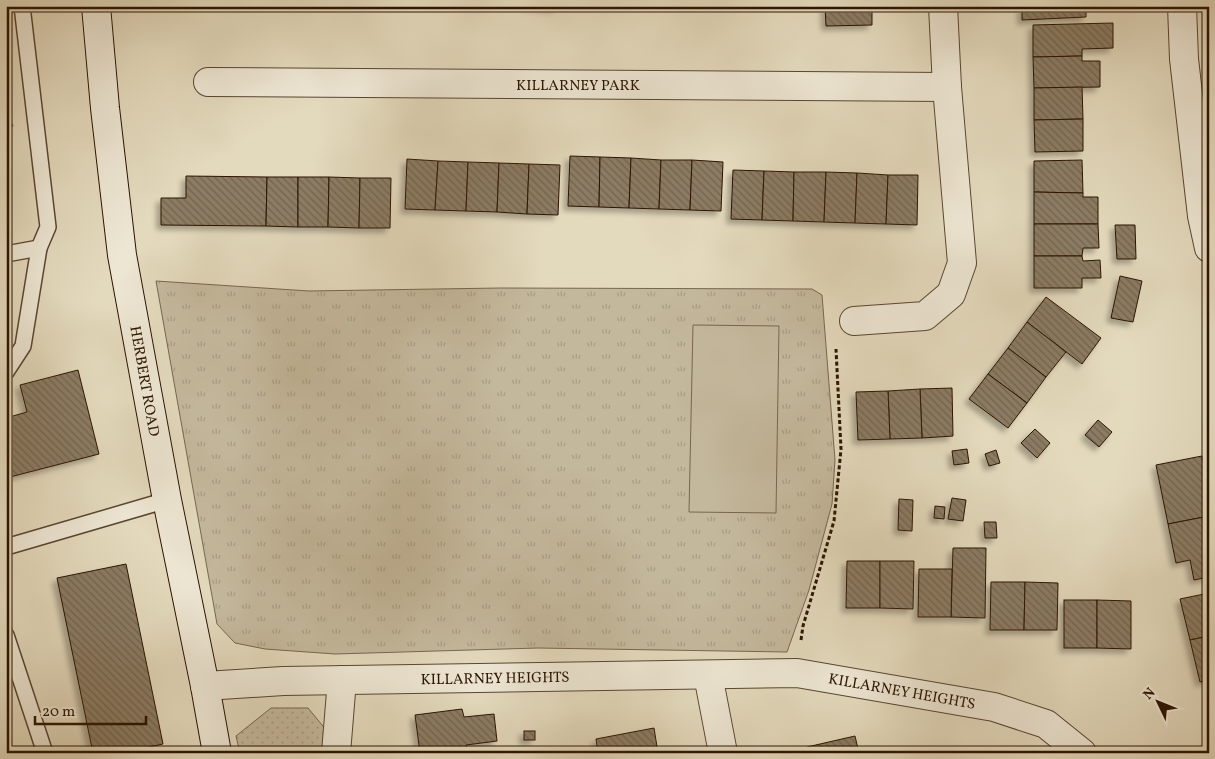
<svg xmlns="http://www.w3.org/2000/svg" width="1215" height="759" viewBox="0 0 1215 759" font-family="Vollkorn,serif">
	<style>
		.grass { fill: url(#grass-dots); stroke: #78664f }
		.park { fill: url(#park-tufts); stroke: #78664f }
		.garden { fill: #c4b89c; stroke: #78664f }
		.building { fill: url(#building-back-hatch); stroke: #2c1502; filter: url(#shadow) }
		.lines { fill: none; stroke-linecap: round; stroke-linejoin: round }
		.lane-casing { stroke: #5a4630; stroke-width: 18 }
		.street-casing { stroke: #5a4630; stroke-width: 30 }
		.secondary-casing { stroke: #2c1502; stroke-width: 30 }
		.path { stroke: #2c1502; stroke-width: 3; stroke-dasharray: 4 2.5; stroke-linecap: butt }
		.lane { stroke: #ede6d3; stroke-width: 15 }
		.street { stroke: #ede6d3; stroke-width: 28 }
		.secondary { stroke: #ede6d3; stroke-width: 28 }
		.labels { text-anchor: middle; stroke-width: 4; stroke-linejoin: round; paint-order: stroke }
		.street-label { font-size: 15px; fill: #2c1502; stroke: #ede6d3 }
	</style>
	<defs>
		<pattern id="grass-dots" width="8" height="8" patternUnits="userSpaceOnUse" patternTransform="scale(1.25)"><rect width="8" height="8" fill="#c4b89c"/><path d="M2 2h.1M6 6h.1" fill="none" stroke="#a99d85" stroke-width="1.8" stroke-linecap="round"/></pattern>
		<pattern id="park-tufts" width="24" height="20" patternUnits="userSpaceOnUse" patternTransform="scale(1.25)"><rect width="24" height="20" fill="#c4b89c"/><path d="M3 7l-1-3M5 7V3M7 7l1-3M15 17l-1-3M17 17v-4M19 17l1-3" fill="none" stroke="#a99d85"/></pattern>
		<pattern id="building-back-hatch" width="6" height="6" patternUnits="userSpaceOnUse" patternTransform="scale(1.25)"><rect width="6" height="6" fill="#8b7b63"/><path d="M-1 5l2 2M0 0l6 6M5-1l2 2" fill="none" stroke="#72644f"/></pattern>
		<filter id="shadow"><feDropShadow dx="-4.5" dy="4.5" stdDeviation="2.5" flood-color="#0004"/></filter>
	</defs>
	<rect width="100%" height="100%" fill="#e3d9bc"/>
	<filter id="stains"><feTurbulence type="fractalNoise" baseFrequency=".004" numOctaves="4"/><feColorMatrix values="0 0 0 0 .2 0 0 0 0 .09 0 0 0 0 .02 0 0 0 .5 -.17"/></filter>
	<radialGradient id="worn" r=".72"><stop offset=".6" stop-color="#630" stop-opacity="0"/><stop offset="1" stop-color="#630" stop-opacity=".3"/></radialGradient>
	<polygon class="grass" points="271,708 308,708 327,731 328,753 240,753 236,736"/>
	<polygon class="park" points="156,281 309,291 500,288 812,289 822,295 835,460 832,504 809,590 787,652 538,648 335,654 265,649 235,643 217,624"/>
	<polygon class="garden" points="693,325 779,326 776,513 689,512"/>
	<g class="building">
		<polygon points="527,6 557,6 557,8"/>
		<polygon points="825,6 872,6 872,25 826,26"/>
		<polygon points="1022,6 1086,6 1086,17 1022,20"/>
		<polygon points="1113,23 1113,48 1082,49 1082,56 1033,57 1033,25"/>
		<polygon points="1082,56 1082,61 1100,61 1100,87 1034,88 1033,57"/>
		<polygon points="1082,87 1083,119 1034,120 1034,88"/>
		<polygon points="6,109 13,126 6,129"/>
		<polygon points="1083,119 1083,151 1035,152 1034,120"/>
		<polygon points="570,156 600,157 599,207 568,206"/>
		<polygon points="600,157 631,158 629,208 599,207"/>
		<polygon points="631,158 661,160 659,209 629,208"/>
		<polygon points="407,159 438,161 435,210 405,209"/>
		<polygon points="661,160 692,160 690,210 659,209"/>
		<polygon points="692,160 723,162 721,211 690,210"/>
		<polygon points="1082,160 1083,193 1034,192 1034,161"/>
		<polygon points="438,161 468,162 466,211 435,210"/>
		<polygon points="468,162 499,163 497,212 466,211"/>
		<polygon points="499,163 529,164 527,214 497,212"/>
		<polygon points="529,164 560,165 558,215 527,214"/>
		<polygon points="733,170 764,171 762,220 731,219"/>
		<polygon points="764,171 794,172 793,221 762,220"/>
		<polygon points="794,172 826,172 824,222 793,221"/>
		<polygon points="826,172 857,173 855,223 824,222"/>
		<polygon points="857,173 888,175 886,224 855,223"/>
		<polygon points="888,175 918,175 917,225 886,224"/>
		<polygon points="186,176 267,177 266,226 161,225 161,198 186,198"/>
		<polygon points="267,177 298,177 298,227 266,226"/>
		<polygon points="298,177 329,177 328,227 298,227"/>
		<polygon points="329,177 360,178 359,228 328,227"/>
		<polygon points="360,178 391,178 390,228 359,228"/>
		<polygon points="1034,192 1083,193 1083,197 1098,197 1098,224 1034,224"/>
		<polygon points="1034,224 1098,224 1099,248 1083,248 1082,256 1034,256"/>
		<polygon points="1115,225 1135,225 1136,259 1117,259"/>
		<polygon points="1034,256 1082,256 1083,261 1100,260 1101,278 1082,278 1082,288 1034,288"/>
		<polygon points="1120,276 1142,281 1133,322 1111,318"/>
		<polygon points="1046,297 1101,338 1082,364 1027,322"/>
		<polygon points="1027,322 1066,352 1046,377 1008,348"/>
		<polygon points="1008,348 1046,377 1027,403 988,374"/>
		<polygon points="78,370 99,454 6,478 6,418 27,412 20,385"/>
		<polygon points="988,374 1027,403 1008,428 969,399"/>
		<polygon points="952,388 953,436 922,438 920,389"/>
		<polygon points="920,389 922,438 890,439 888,391"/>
		<polygon points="888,391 890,439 858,440 856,392"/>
		<polygon points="1098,420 1112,432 1099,447 1085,435"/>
		<polygon points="1035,429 1050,443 1037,458 1021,443"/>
		<polygon points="967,449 969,463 954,465 952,451"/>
		<polygon points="996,450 1000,463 989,466 985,454"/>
		<polygon points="1202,456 1209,489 1209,516 1168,524 1156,465"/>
		<polygon points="952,498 966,500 963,521 948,519"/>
		<polygon points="899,499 913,500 912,531 898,530"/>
		<polygon points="935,506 945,507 944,519 934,518"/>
		<polygon points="1209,516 1209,577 1194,580 1190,560 1176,563 1168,524"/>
		<polygon points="984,522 996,522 997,538 985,538"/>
		<polygon points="953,548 986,548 985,618 951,617"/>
		<polygon points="847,561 880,561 880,608 846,608"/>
		<polygon points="880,561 914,561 913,609 880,608"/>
		<polygon points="126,564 163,744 120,753 93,753 57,578"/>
		<polygon points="919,569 952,569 951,617 918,617"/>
		<polygon points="991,582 1025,582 1024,630 990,630"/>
		<polygon points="1025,582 1058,583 1057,630 1024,630"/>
		<polygon points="1209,593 1209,636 1190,640 1180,599"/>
		<rect x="1064" y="600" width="33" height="48"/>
		<polygon points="1097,600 1131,601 1131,649 1097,648"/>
		<polygon points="1209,636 1209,680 1200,682 1190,640"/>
		<polygon points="462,709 464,717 494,714 497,741 466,745 467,749 420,753 415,715"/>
		<polygon points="654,728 658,753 598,753 596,739"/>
		<rect x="524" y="731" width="11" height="9"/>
		<polygon points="855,736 859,753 809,753 807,747"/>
		<polygon points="467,749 468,753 430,753"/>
	</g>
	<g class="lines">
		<defs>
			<g id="lane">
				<polyline points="6,254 39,248"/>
				<polyline points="6,372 23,346 39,248 48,227 22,6"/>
				<polyline points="6,547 167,500"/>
				<polyline points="6,635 45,753"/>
			</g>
			<g id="street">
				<polyline points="1182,6 1184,59 1202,216 1209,248"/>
				<polyline points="208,82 947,87"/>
				<polyline points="854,321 925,316 951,294 962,263 947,87 943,6"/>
				<polyline points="708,675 723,753"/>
				<polyline points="205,686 283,681 797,673 994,707 1046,724 1082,753"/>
				<polyline points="336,753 342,680"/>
			</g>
			<polyline id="secondary" points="96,6 105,108 122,255 167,500 205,686 217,753"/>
		</defs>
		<use href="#lane" class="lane-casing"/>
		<use href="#street" class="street-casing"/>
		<use href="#secondary" class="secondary-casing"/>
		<polyline class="path" points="801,640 803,626 834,521 841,449 836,349"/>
		<use href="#lane" class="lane"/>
		<use href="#street" class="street"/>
		<use href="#secondary" class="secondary"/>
	</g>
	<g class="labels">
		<g class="street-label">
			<text x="578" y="90">KILLARNEY PARK</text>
			<text transform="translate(145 381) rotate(80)" y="5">HERBERT ROAD</text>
			<text transform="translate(495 678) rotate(-1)" y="5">KILLARNEY HEIGHTS</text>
			<text transform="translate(902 691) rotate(10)" y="5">KILLARNEY HEIGHTS</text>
		</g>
	</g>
	<rect width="1215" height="759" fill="none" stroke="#e3d9bc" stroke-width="25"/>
	<rect x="8" y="8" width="1200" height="744" fill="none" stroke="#2c1502" stroke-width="2.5"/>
	<rect x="12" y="12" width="1190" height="734" fill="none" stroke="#2c1502"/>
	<g transform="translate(1158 702) rotate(313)" stroke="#ede6d3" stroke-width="4" paint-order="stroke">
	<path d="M0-4L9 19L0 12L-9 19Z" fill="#2c1502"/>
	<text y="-8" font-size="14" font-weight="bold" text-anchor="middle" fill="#2c1502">N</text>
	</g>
	<path d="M35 716v8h111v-8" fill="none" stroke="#2c1502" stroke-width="2.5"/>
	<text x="42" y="716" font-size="15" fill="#2c1502" stroke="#ede6d3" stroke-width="4" paint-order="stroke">20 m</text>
	<rect width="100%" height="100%" filter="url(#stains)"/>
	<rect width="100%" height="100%" fill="url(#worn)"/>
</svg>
